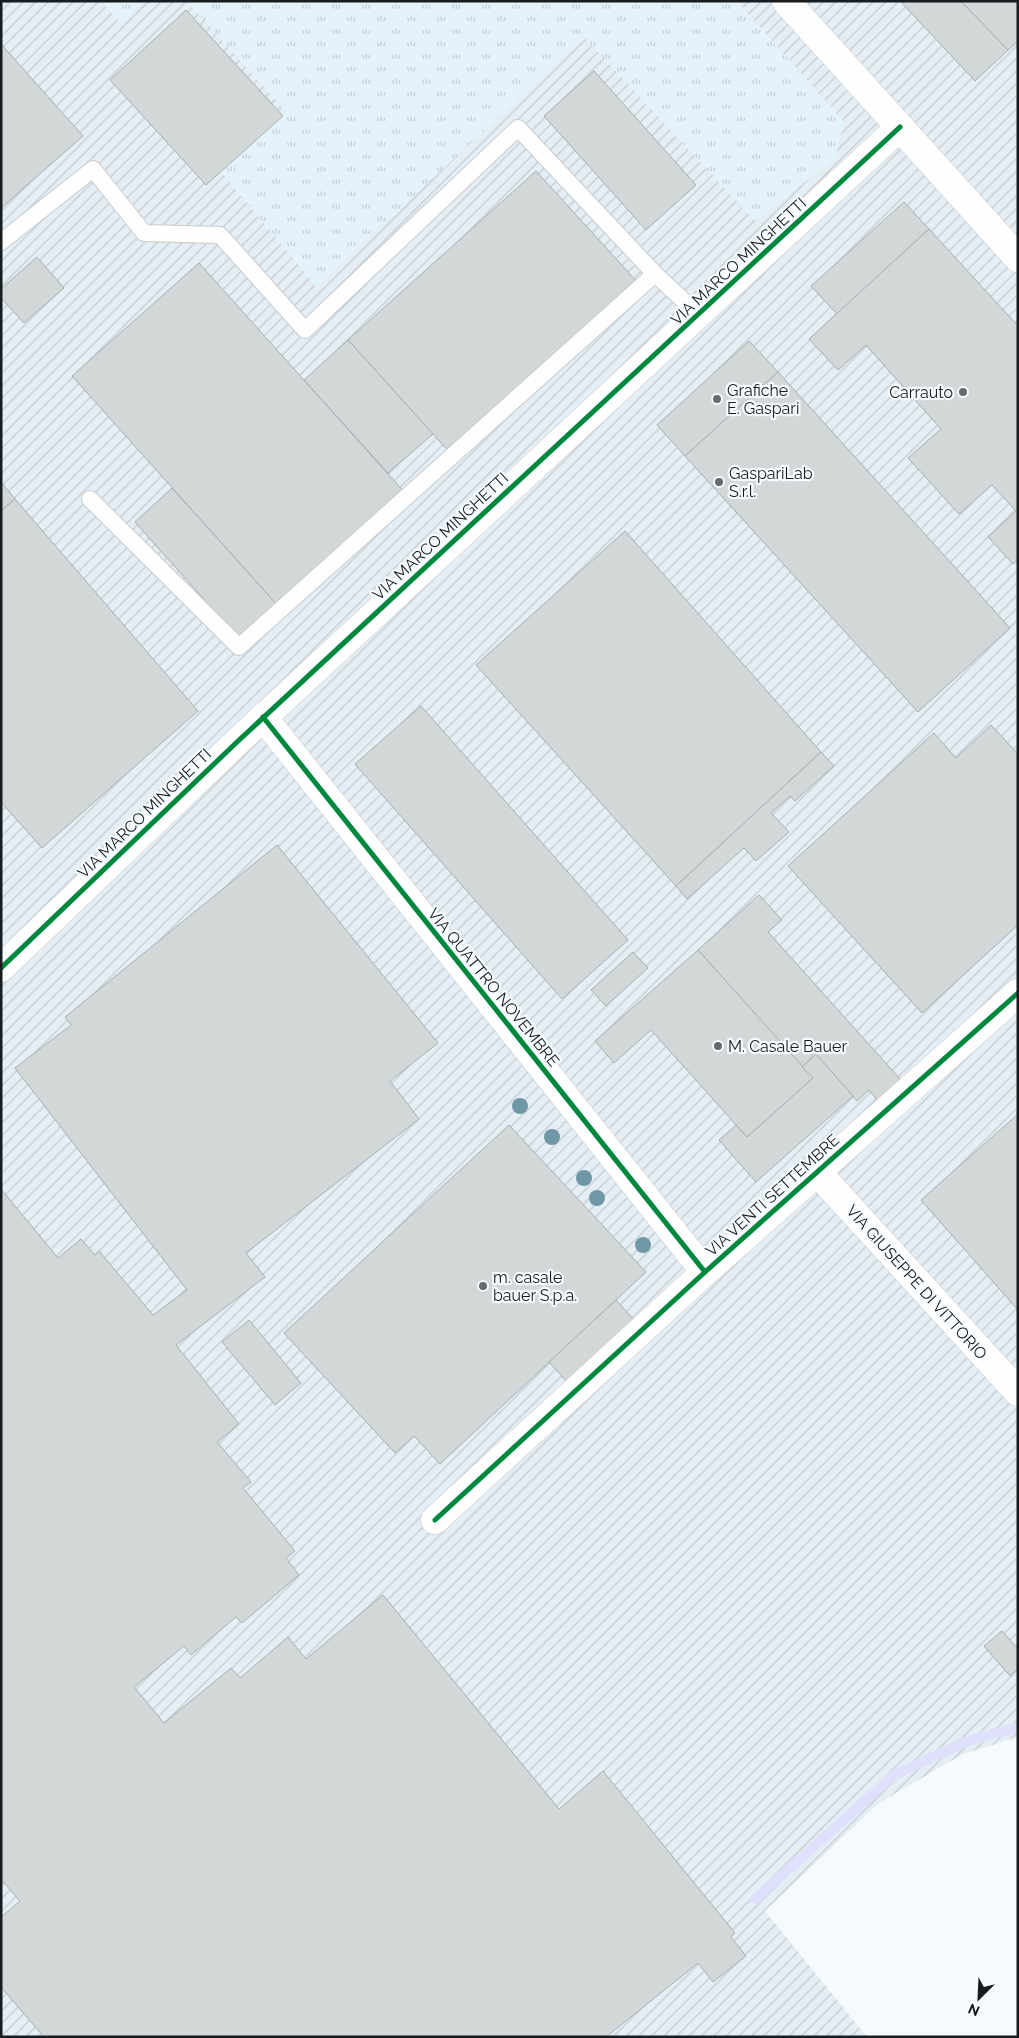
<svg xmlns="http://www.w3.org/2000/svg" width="1019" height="2038" viewBox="0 0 1019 2038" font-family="Raleway,sans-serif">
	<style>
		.industrial { fill: url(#industrial-furrows) }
		.park { fill: url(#park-tufts) }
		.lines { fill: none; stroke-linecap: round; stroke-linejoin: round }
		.stream { stroke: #dfe0fb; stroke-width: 10 }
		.building { fill: #d2d7d8; stroke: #a9aeb0 }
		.lane-casing { stroke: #c7ccce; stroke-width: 18 }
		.street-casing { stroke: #c7ccce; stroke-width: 29 }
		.lane { stroke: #fefeff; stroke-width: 16 }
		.street { stroke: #fefeff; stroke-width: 28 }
		.cycleway-casing { stroke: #f5fbfe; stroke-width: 8 }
		.cycleway { stroke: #00873e; stroke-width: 5 }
		.tree { fill: #7097a6 }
		.poi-dot { fill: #656a6c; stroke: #f5fbfe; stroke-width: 2 }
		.labels { text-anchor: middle; stroke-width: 4.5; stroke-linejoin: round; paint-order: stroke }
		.street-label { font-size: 16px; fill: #161c1f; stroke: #f5fbfe }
		.poi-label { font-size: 16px; fill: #161c1f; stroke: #f5fbfe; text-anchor: start }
	</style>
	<defs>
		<pattern id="industrial-furrows" width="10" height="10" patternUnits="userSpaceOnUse" patternTransform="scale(1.25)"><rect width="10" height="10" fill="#e5eef4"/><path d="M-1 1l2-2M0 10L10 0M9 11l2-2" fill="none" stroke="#c4ccd1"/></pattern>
		<pattern id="park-tufts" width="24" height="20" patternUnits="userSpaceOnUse" patternTransform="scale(1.25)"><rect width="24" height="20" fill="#e4f2fb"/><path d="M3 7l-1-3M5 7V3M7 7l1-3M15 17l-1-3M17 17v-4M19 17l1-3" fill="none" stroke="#c3cfd7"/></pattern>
	</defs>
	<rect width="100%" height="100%" fill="#f7fafc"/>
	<polygon class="industrial" points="1,1 1018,1 1018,1737 963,1754 879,1803 765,1911 867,2037 1,2037"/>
	<g class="park">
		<polygon points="101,1 143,1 121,24"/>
		<polygon points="187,1 737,1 844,122 835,159 755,221 585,38 316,286 221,172 286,112"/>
	</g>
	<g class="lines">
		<polyline class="stream" points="755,1899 894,1775 968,1741 1018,1727"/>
	</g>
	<g class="building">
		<polygon points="900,1 961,1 1008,50 975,81"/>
		<polygon points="961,1 1018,1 1018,41 1008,50"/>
		<polygon points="186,10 283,116 206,185 110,80"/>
		<polygon points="1,44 83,136 1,208"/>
		<polygon points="594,71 696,185 646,230 544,116"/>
		<polygon points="536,171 639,284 451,454 348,340"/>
		<polygon points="904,202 929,229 837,314 811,286"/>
		<polygon points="929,229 1018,326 1018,560 1013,564 988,537 1016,511 992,485 959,514 908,458 941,429 866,345 838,370 809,339"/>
		<polygon points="37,257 64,288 24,323 1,298 1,289"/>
		<polygon points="199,263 406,494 280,608 72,376"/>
		<polygon points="348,340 433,434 388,473 304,380"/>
		<polygon points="749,341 778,372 685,456 657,425"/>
		<polygon points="778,372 1010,628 918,712 685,456"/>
		<polygon points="1,482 15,499 1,511"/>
		<polygon points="172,488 280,608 242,642 135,522"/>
		<polygon points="15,499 198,711 42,848 1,802 1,511"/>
		<polygon points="625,531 821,752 676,886 476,665"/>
		<polygon points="421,706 628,940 562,999 355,764"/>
		<polygon points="991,725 1018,754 1018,925 922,1013 788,866 934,733 956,758"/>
		<polygon points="821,752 834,766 795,801 790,796 771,813 789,832 756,861 744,848 687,899 676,886"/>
		<polygon points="277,845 438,1043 390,1081 419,1119 246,1253 265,1277 176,1345 239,1424 217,1442 251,1482 243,1488 295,1551 286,1558 299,1575 242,1623 236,1617 191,1655 184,1646 134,1687 164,1723 231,1668 240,1678 288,1637 306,1659 383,1595 559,1809 603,1771 735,1933 731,1937 746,1956 713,1982 698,1963 606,2037 44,2037 1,1987 1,1917 20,1901 1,1879 1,1189 58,1258 81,1239 95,1255 99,1251 153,1315 187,1290 15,1068 71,1025 65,1017"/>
		<polygon points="759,895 782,920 768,932 901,1080 878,1101 869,1090 857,1101 816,1054 802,1067 698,950"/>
		<polygon points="698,950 813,1078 747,1137 651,1030 614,1063 595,1041"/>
		<polygon points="633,952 648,968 606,1006 591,990"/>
		<polygon points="816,1054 853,1096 756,1182 719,1140 736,1125 747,1137 813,1078 802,1067"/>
		<polygon points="1018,1114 1018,1310 921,1200"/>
		<polygon points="509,1125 646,1272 440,1464 414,1436 395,1453 284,1333"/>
		<polygon points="616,1300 635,1321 568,1383 549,1362"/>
		<polygon points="249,1320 301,1383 275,1405 222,1342"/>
		<polygon points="1002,1631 1018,1649 1018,1669 1010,1676 984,1646"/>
	</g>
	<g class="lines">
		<defs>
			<g id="lane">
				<polyline points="1,242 93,169 144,233 220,235 305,330 518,128 655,274"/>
				<polyline points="90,499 239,647 655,274 699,315"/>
			</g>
			<g id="street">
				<polyline points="786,1 1018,258"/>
				<polyline points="263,717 705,1272"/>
				<polyline points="1,968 237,742 900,127"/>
				<polyline points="817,1172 1018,1392"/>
				<polyline points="435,1520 705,1272 1018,993"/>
			</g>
		</defs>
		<use href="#lane" class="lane-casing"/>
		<use href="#street" class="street-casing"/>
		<use href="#lane" class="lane"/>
		<use href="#street" class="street"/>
		<defs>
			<g id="cycleway">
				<polyline points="263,717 705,1272"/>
				<polyline points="1,968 237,742 900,127"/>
				<polyline points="435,1520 705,1272 1018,993"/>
			</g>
		</defs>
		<use href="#cycleway" class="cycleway-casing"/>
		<use href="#cycleway" class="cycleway"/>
	</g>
	<g class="tree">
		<circle cx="520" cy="1106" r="8"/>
		<circle cx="552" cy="1137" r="8"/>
		<circle cx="584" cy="1178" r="8"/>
		<circle cx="597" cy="1198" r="8"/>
		<circle cx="643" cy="1245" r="8"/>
	</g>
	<g class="poi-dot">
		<circle cx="963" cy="392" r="5"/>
		<circle cx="717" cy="399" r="5"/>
		<circle cx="719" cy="482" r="5"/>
		<circle cx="718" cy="1046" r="5"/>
		<circle cx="483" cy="1286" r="5"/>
	</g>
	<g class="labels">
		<g class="street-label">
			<text transform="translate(738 261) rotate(-43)" y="6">VIA MARCO MINGHETTI</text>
			<text transform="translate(440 536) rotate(-43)" y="6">VIA MARCO MINGHETTI</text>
			<text transform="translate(144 813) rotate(-44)" y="6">VIA MARCO MINGHETTI</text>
			<text transform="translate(494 987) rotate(51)" y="6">VIA QUATTRO NOVEMBRE</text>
			<text transform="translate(772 1195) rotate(-42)" y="6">VIA VENTI SETTEMBRE</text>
			<text transform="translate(917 1282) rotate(48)" y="6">VIA GIUSEPPE DI VITTORIO</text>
		</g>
		<g class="poi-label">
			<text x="727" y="396">Grafiche<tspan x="727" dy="18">E. Gaspari</tspan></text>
			<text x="953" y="398" text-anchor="end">Carrauto</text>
			<text x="729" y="479">GaspariLab<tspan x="729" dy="18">S.r.l.</tspan></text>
			<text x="728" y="1052">M. Casale Bauer</text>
			<text x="493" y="1283">m. casale<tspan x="493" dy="18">bauer S.p.a.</tspan></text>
		</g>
	</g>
	<rect width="1019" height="2038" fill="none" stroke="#161c1f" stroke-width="5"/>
	<g transform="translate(979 1998) rotate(204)" stroke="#f5fbfe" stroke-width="4" paint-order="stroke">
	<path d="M0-4L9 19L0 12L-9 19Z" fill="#161c1f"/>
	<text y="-8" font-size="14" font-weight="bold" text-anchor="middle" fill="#161c1f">N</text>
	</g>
</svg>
